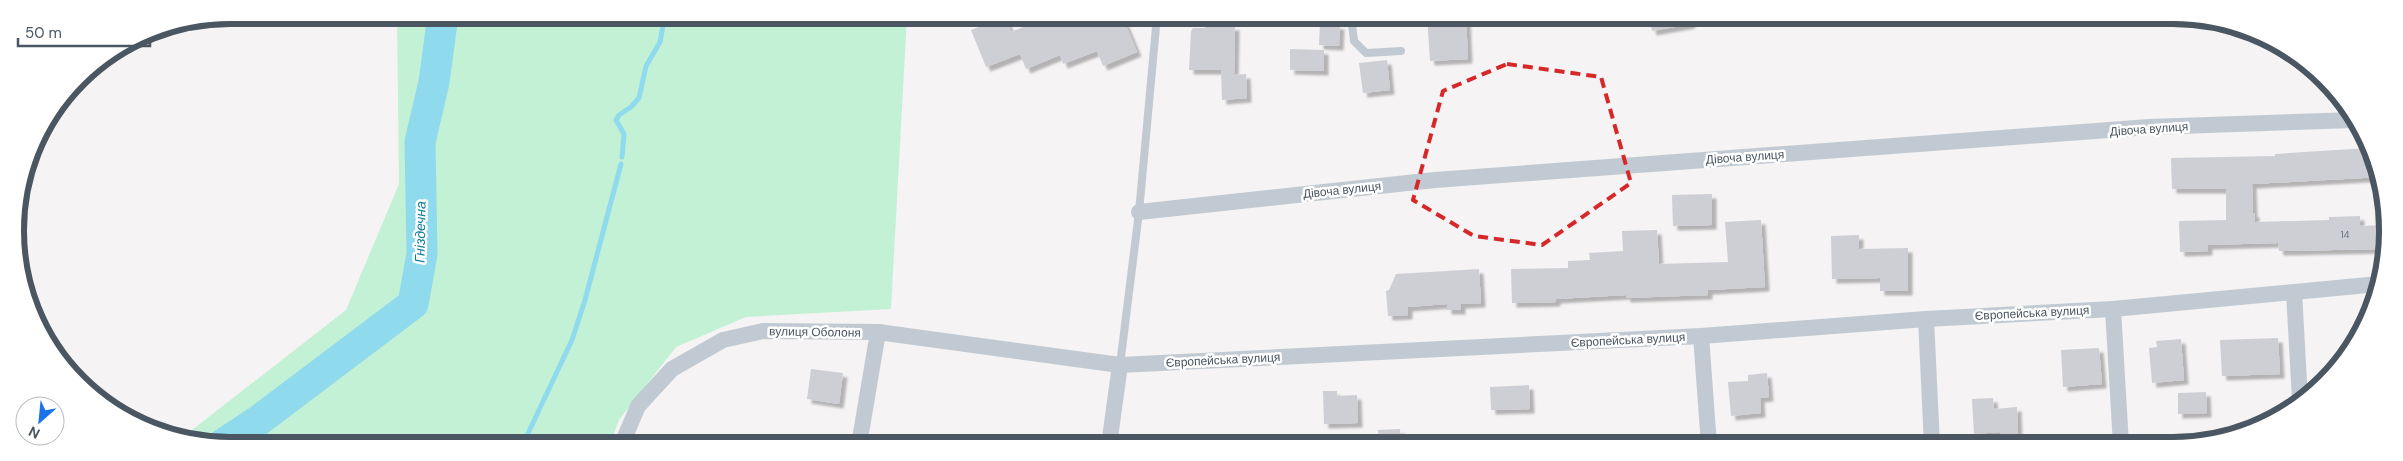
<svg xmlns="http://www.w3.org/2000/svg" width="2403" height="461" viewBox="0 0 2403 461" font-family="'DM Sans',sans-serif">
	<style>
		.green { fill: #c3f1d5 }
		.lines { fill: none; stroke-linecap: round; stroke-linejoin: round }
		.stream { stroke: #90daee; stroke-width: 5 }
		.river { stroke: #90daee; stroke-width: 31 }
		.building { fill: #cdcfd5; filter: url(#shadow) }
		.lane { stroke: #c1cad2; stroke-width: 8 }
		.street { stroke: #c1cad2; stroke-width: 16 }
		.marked { fill: none; stroke: #d62828; stroke-width: 4; stroke-dasharray: 10 6; stroke-linejoin: round }
		.labels { text-anchor: middle; stroke-width: 5; stroke-linejoin: round; paint-order: stroke }
		.number-label { font-size: 10px; fill: #6b747e }
		.street-label { font-size: 12px; fill: #4a5661; stroke: #fff }
		.water-label { font-size: 14px; font-style: italic; fill: #0c7c9b; stroke: #fff }
		.rim { fill: none; stroke: #4a5661; stroke-width: 6 }
	</style>
	<defs>
		<filter id="shadow"><feDropShadow dx="4.5" dy="4.5" stdDeviation="1" flood-color="#0004"/></filter>
	</defs>
	<rect width="100%" height="100%" fill="#f5f3f3"/>
	<polygon class="green" points="397,15 907,16 891,309 746,317 676,347 619,420 610,444 203,444 183,437 346,310 399,184"/>
	<g class="lines">
		<g class="stream">
			<polyline points="622,157 624,134 616,120 619,115 631,107 639,98 646,66 660,42 665,15"/>
			<polyline points="523,444 572,340 585,300 621,164"/>
		</g>
		<polyline class="river" points="223,444 258,421 413,304 422,254 420,142 434,82 443,15"/>
	</g>
	<g class="building">
		<polygon points="1076,16 1083,16 1088,28 1122,16 1137,52 1103,66 1097,51 1063,64 1060,55 1026,69 1020,54 986,67 971,30 1005,17 1011,32 1045,18 1048,27"/>
		<polygon points="1427,16 1466,16 1468,59 1430,61"/>
		<polygon points="1649,16 1690,16 1691,24 1652,31"/>
		<polygon points="1320,24 1340,25 1339,46 1319,45"/>
		<polygon points="1205,26 1235,26 1234,75 1246,74 1247,98 1222,100 1221,70 1189,70 1191,31 1193,28 1205,28"/>
		<polygon points="1290,49 1324,50 1324,71 1290,70"/>
		<polygon points="1387,60 1390,90 1363,93 1359,63"/>
		<polygon points="2368,148 2381,177 2252,184 2253,213 2255,213 2255,222 2329,220 2329,217 2360,216 2360,226 2384,225 2386,249 2279,251 2278,243 2208,245 2208,251 2180,252 2179,221 2226,220 2226,189 2172,189 2171,158 2275,156 2275,154"/>
		<polygon points="1712,194 1712,225 1673,226 1672,195"/>
		<polygon points="1761,220 1765,287 1708,290 1708,295 1626,298 1626,295 1556,299 1556,302 1512,303 1511,269 1568,268 1568,261 1590,260 1589,253 1623,251 1622,231 1657,230 1659,264 1728,262 1725,222"/>
		<polygon points="1859,235 1859,249 1908,248 1908,291 1880,291 1880,278 1832,279 1831,236"/>
		<polygon points="1479,269 1481,303 1461,304 1461,310 1447,310 1447,304 1408,307 1408,315 1388,316 1386,291 1389,290 1396,274"/>
		<polygon points="2278,338 2280,374 2222,376 2220,340"/>
		<polygon points="2181,339 2184,380 2152,383 2149,348 2157,347 2156,341"/>
		<polygon points="2099,348 2102,384 2063,387 2061,350"/>
		<polygon points="811,369 843,373 839,404 807,399"/>
		<polygon points="1767,373 1769,397 1760,398 1761,413 1731,416 1728,382 1748,381 1748,375"/>
		<polygon points="1529,385 1530,409 1491,410 1490,387"/>
		<polygon points="1323,391 1337,391 1337,396 1357,395 1358,423 1324,424"/>
		<polygon points="2206,392 2207,413 2178,414 2178,393"/>
		<polygon points="1993,398 1994,409 2017,407 2018,437 2001,438 2000,432 1974,434 1972,399"/>
		<polygon points="1400,429 1401,445 1379,445 1378,430"/>
	</g>
	<g class="lines">
		<g class="lane">
			<polyline points="1351,16 1354,41 1366,53 1401,51"/>
			<polyline points="1120,365 1139,212 1157,16"/>
		</g>
		<g class="street">
			<polyline points="1139,212 1435,180 2149,127 2354,120"/>
			<polyline points="2294,292 2300,400"/>
			<polyline points="2113,309 2121,445"/>
			<polyline points="1926,319 1932,445"/>
			<polyline points="1701,336 1709,445"/>
			<polyline points="622,444 638,406 672,369 723,340 763,331 878,332 1120,365 1701,336 1926,319 2113,309 2379,284"/>
			<polyline points="859,445 878,332"/>
			<polyline points="1109,445 1120,365"/>
		</g>
	</g>
	<path class="marked" d="M1507 64 1601 77 1631 183 1542 245 1474 236 1413 200 1443 91Z"/>
	<g class="labels">
		<g class="number-label">
			<text x="2345" y="238">14</text>
		</g>
		<g class="street-label">
			<text transform="translate(2149 129) rotate(-4)" y="4">Дівоча вулиця</text>
			<text transform="translate(1745 157) rotate(-4)" y="4">Дівоча вулиця</text>
			<text transform="translate(1342 190) rotate(-6)" y="4">Дівоча вулиця</text>
			<text transform="translate(2032 313) rotate(-3)" y="4">Європейська вулиця</text>
			<text transform="translate(815 332) rotate(1)" y="4">вулиця Оболоня</text>
			<text transform="translate(1628 340) rotate(-3)" y="4">Європейська вулиця</text>
			<text transform="translate(1223 360) rotate(-3)" y="4">Європейська вулиця</text>
		</g>
		<g class="water-label">
			<text transform="translate(420 232) rotate(-89)" y="5">Гніздечна</text>
		</g>
	</g>
	<path d="M0 0H2403V461H0ZM230 24H2173A206 206 0 0 1 2379 230V231A206 206 0 0 1 2173 437H230A206 206 0 0 1 24 231V230A206 206 0 0 1 230 24Z" fill="#fff" fill-rule="evenodd"/>
	<path class="rim" d="M230 24H2173A206 206 0 0 1 2379 230V231A206 206 0 0 1 2173 437H230A206 206 0 0 1 24 231V230A206 206 0 0 1 230 24Z"/>
	<g transform="translate(40 421) rotate(207)"><circle r="24" fill="#ffffff" stroke="#b7bbc0"/>
	<path d="M0-4L9 19L0 12L-9 19Z" fill="#1a73e8"/>
	<text y="-8" font-size="14" font-weight="bold" text-anchor="middle" fill="#4a5661">N</text>
	</g>
	<path d="M18 38v8h132v-8" fill="none" stroke="#4a5661" stroke-width="2.5"/>
	<text x="25" y="38" font-size="15" fill="#4a5661" stroke="#ffffff" stroke-width="4" paint-order="stroke">50 m</text>
</svg>
